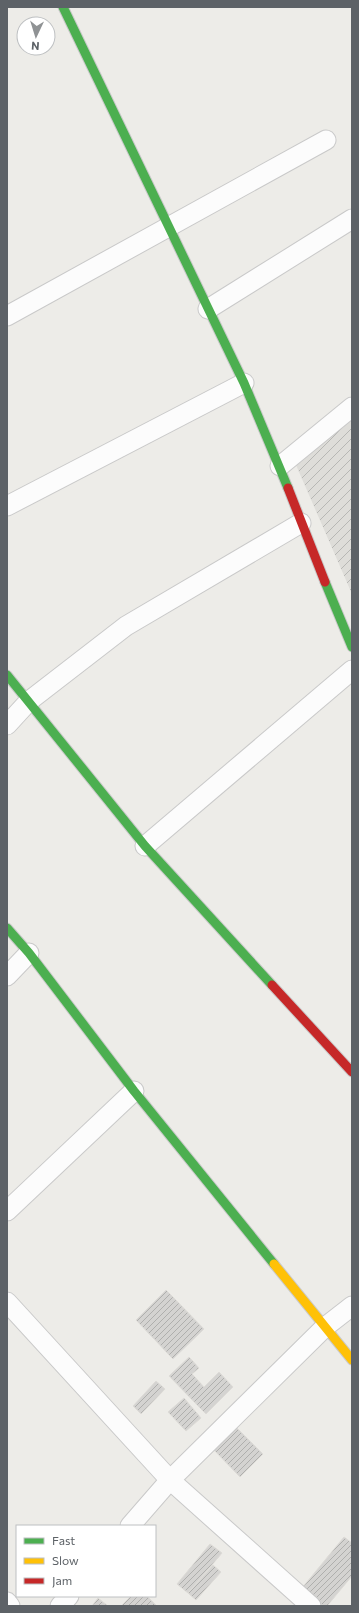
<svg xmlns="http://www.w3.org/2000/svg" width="359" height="1613" viewBox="0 0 359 1613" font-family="Commissioner,sans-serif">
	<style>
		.industrial { fill: url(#industrial-furrows) }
		.building { fill: url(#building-hatch); stroke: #dddbd7 }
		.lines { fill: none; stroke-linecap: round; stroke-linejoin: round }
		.street-casing { stroke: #c9c9c9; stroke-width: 21 }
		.fast-casing { stroke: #cacaca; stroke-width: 11 }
		.slow-casing { stroke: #cacaca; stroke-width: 11 }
		.jam-casing { stroke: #cacaca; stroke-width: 11 }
		.street { stroke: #fcfcfc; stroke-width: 19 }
		.fast { stroke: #4caf50; stroke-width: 9 }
		.slow { stroke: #ffc107; stroke-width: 9 }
		.jam { stroke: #c62828; stroke-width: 9 }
	</style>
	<defs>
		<pattern id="industrial-furrows" width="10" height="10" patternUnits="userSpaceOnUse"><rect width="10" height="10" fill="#deddd9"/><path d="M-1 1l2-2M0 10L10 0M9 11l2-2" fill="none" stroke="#b7b7b4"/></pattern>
		<pattern id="building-hatch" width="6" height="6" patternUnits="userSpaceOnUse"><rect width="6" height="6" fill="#d4d3d1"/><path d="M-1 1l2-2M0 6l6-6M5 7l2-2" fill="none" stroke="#afafad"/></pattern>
	</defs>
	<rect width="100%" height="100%" fill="#edece8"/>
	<polygon class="industrial" points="352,420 352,594 296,465"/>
	<g class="building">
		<polygon points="166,1290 204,1329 173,1359 136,1320"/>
		<polygon points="189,1357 199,1368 192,1374 204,1387 219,1372 233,1387 206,1414 169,1376"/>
		<polygon points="156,1381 165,1389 141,1414 133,1406"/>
		<polygon points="184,1398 201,1418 186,1431 168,1412"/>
		<polygon points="235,1426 263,1454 240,1477 212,1448"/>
		<polygon points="344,1537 352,1543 352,1576 327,1606 323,1606 302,1588"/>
		<polygon points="210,1544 222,1553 188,1593 177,1584"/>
		<polygon points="213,1565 221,1572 196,1600 188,1593"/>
		<polygon points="131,1596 147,1596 157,1606 121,1606"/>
		<polygon points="98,1598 108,1606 92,1606"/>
	</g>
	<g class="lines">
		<defs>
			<g id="street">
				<polyline points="208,309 352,219"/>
				<polyline points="7,316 326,140"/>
				<polyline points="280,466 352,407"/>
				<polyline points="7,506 244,383"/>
				<polyline points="7,725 29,701 126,626 301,523"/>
				<polyline points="145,846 352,670"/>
				<polyline points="7,976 29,953"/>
				<polyline points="7,1211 134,1091"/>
				<polyline points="7,1302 170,1480 311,1606"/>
				<polyline points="130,1526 170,1480 325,1327 352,1306"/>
				<polyline points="7,1602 10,1606"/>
				<polyline points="60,1606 69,1596"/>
			</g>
			<g id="fast">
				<polyline points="63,7 244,383 288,488"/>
				<polyline points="325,582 352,647"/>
				<polyline points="7,675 145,846 272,985"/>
				<polyline points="7,928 29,953 134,1091 274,1264"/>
			</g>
			<polyline id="slow" points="274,1264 352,1360"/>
			<g id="jam">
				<polyline points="288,488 325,582"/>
				<polyline points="272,985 352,1072"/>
			</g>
		</defs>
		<use href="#street" class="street-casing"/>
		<use href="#fast" class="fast-casing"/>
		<use href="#slow" class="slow-casing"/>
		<use href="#jam" class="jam-casing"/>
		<use href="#street" class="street"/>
		<use href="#fast" class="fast"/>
		<use href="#slow" class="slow"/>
		<use href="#jam" class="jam"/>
	</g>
	<rect width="359" height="1613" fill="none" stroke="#5d6267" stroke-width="16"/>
	<rect x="16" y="1525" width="140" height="72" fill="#ffffff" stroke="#bec0c2"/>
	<rect x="24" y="1538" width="20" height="6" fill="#4caf50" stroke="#bec0c2"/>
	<text x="52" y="1545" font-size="12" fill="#5d6267">Fast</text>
	<rect x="24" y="1558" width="20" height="6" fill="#ffc107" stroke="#bec0c2"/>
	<text x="52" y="1565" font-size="12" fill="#5d6267">Slow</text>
	<rect x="24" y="1578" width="20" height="6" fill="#c62828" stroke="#bec0c2"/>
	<text x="52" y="1585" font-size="12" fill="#5d6267">Jam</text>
	<g transform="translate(36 36) rotate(184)"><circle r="19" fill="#ffffff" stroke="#bec0c2"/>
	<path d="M0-3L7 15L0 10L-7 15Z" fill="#8f9294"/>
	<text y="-6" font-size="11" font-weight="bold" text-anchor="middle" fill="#5d6267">N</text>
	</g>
</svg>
